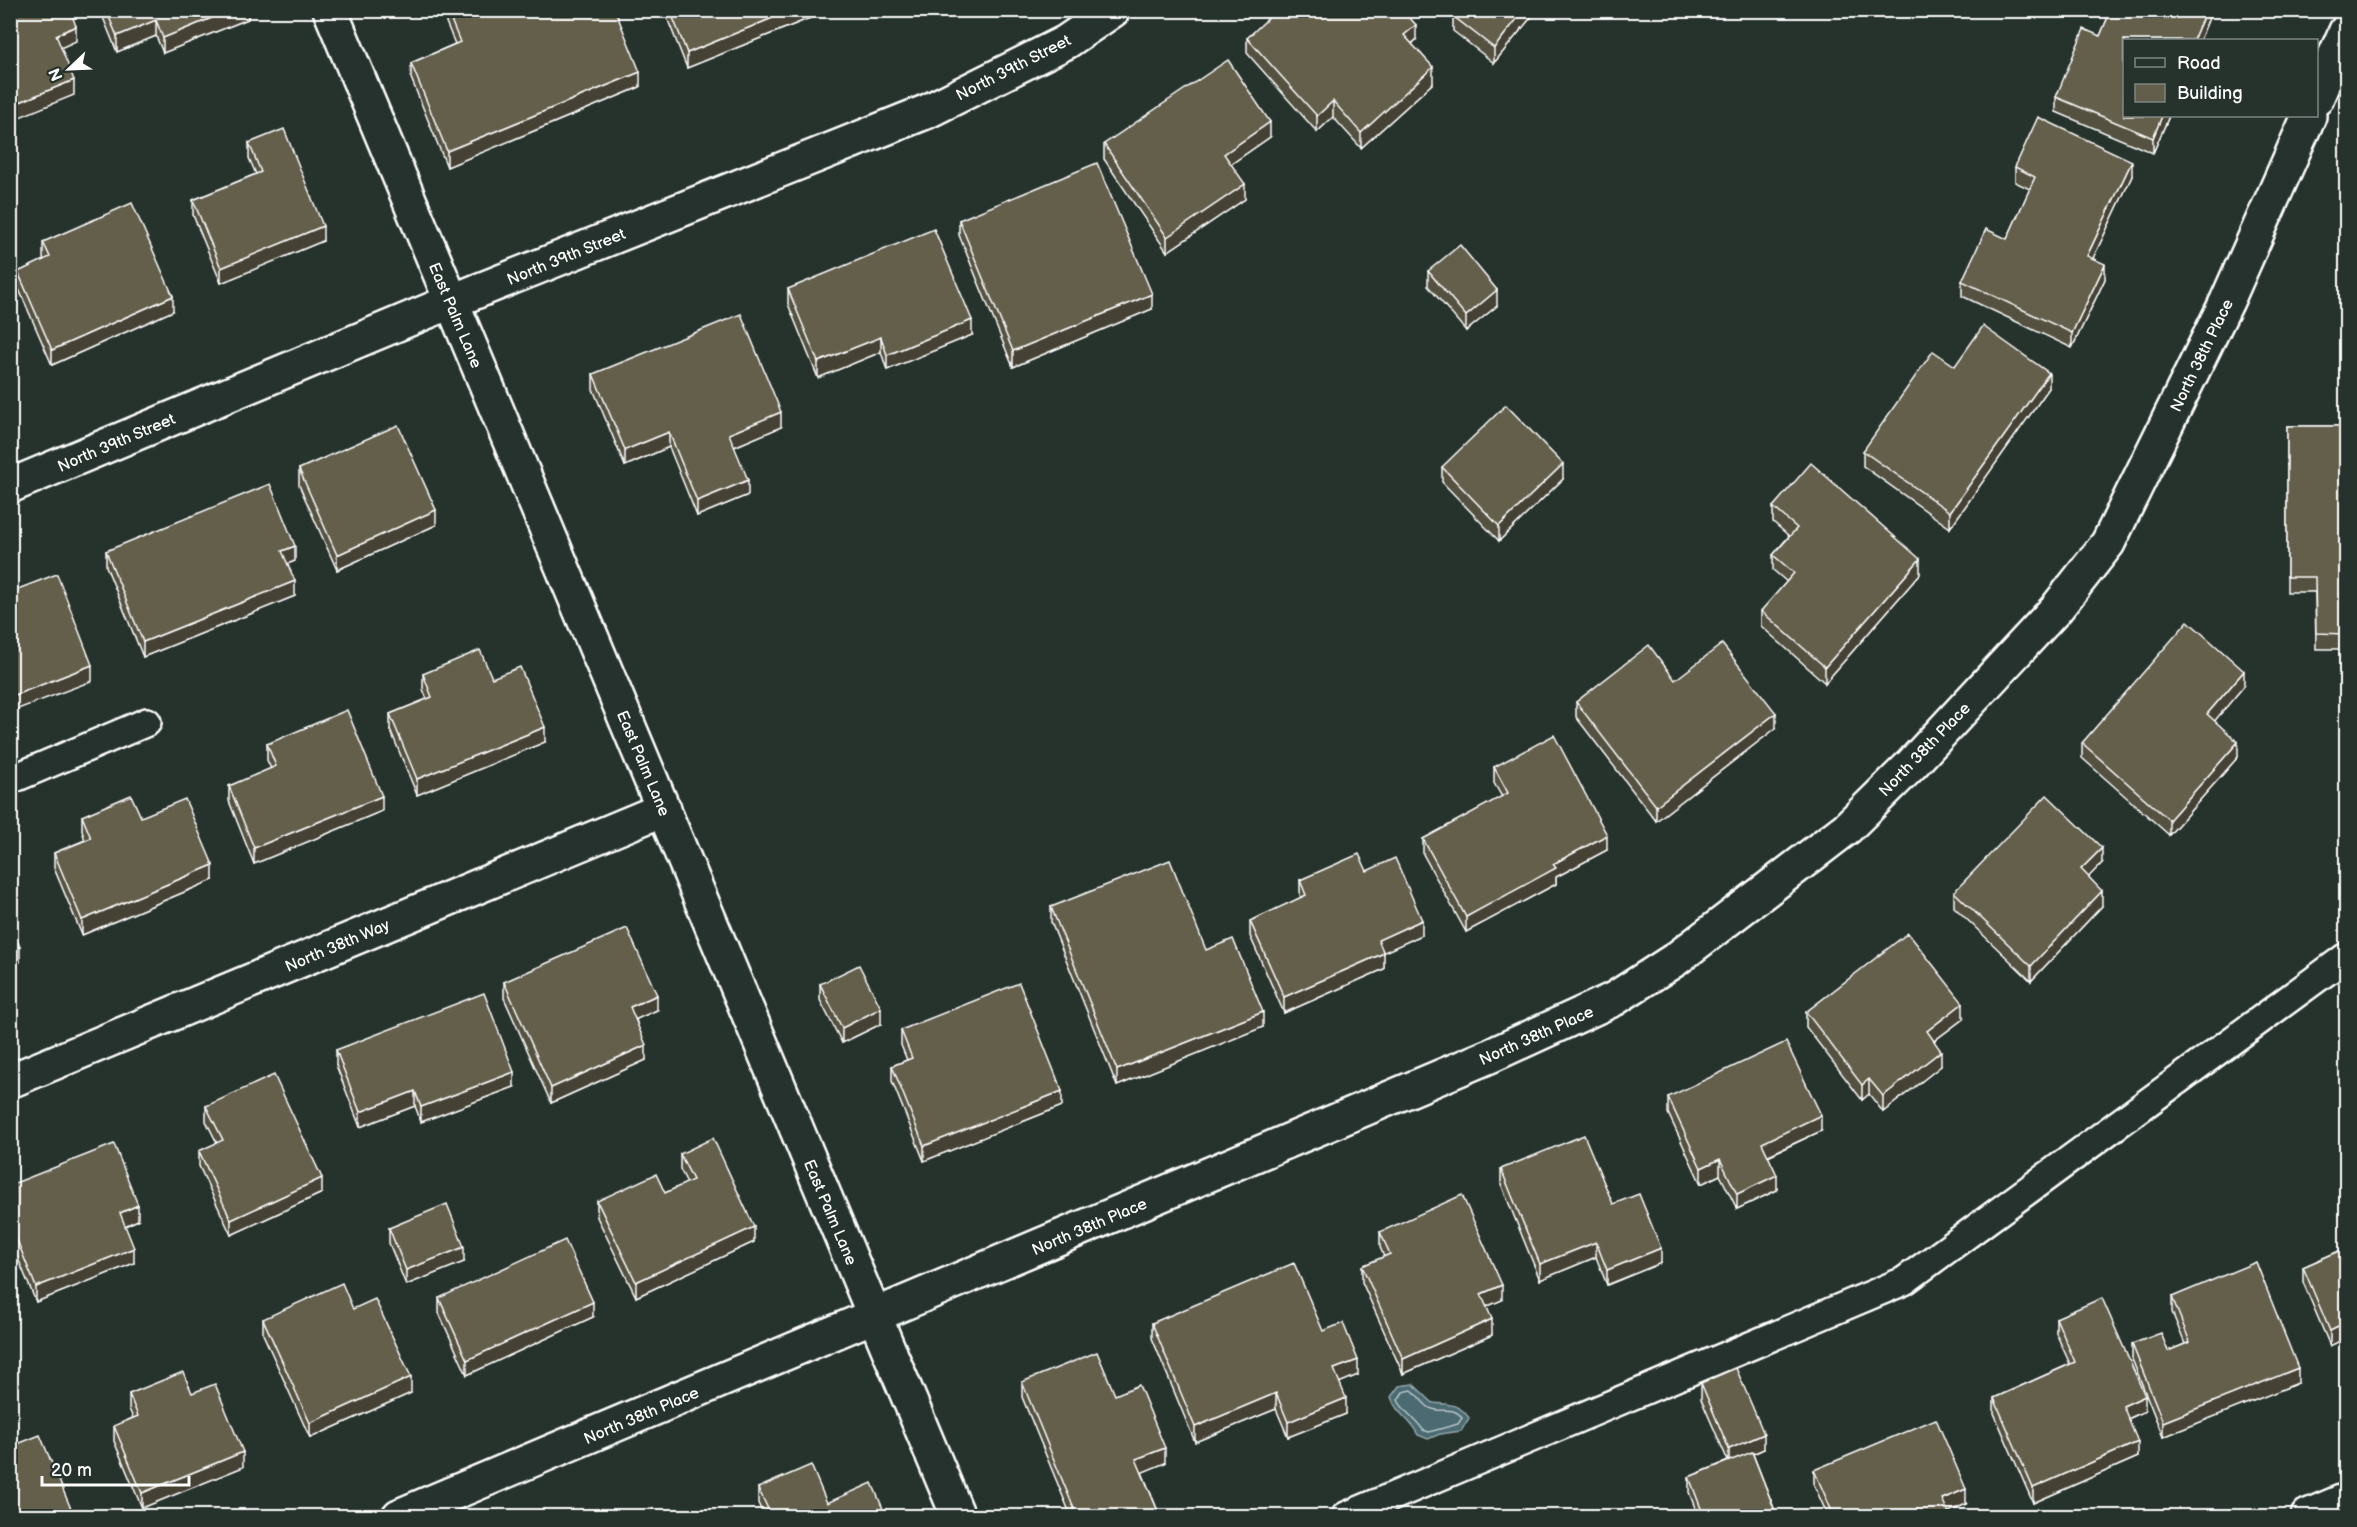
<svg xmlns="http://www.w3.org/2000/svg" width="2357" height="1527" viewBox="0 0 2357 1527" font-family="'Balsamiq Sans',sans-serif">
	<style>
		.water { fill: #4b6b72; stroke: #93a6aa; stroke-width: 1.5 }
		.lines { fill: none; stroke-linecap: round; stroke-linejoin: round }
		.shore { stroke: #b7c4c7; stroke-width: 1.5 }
		.lane-casing { stroke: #fff; stroke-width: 32 }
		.street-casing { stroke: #fff; stroke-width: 38 }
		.lane { stroke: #26332d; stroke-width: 27 }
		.street { stroke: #26332d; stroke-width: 33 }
		.wall { fill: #555141; stroke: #fff; stroke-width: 1.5 }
		.shaded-wall { fill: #454235; stroke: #fff; stroke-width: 1.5 }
		.building { fill: #635e4c; stroke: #fff; stroke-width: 1.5 }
		.labels { text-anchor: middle; stroke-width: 5; stroke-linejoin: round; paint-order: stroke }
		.street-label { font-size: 16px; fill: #fff; stroke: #26332d }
	</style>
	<rect width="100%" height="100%" fill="#26332d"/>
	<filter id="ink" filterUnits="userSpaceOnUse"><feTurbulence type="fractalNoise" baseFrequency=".0167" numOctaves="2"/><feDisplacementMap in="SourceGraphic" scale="12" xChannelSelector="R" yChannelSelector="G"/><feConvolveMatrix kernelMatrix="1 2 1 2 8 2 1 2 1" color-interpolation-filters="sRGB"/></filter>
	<g filter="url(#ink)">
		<path class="water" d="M1413 1384 1433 1403C1449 1404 1460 1404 1469 1418L1461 1431 1440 1434 1428 1439 1418 1435C1410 1418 1397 1415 1391 1397L1399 1386Z"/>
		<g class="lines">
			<path class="shore" d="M1412 1390C1418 1395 1424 1405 1430 1408 1441 1414 1454 1405 1462 1418L1458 1424 1429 1432 1423 1430C1416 1419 1402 1410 1398 1400L1403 1392Z"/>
			<defs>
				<g id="lane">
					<polyline points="10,780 147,722"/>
					<polyline points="1346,1516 1904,1281 2346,957"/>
				</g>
				<g id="street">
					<polyline points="330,10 958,1516"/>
					<polyline points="2316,99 2346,31"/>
					<polyline points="10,486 450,302 928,111 1066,42 1113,10"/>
					<polyline points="10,1081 664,809"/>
					<polyline points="399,1516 1492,1055 1614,999 1676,959 1847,828 1912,764 2056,609 2108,543 2227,301 2309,116"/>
					<polyline points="2308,1516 2346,1500"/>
				</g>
			</defs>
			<use href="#lane" class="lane-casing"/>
			<use href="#street" class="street-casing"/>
			<use href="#lane" class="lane"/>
			<use href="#street" class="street"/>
		</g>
		<g class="wall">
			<polygon points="100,10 248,10 248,19 163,53 156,36 117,52"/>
			<polygon points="441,10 615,10 640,87 447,167 411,78 411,63 455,44"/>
			<polygon points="664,10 830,10 687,68"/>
			<polygon points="1537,10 1494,63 1453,31 1453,16"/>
			<polygon points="2111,10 2212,10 2200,40 2124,40 2169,116 2153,153 2056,112 2056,97 2100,36"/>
			<polygon points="1247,38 1416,40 1412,44 1433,83 1361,148 1333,117 1317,132 1247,53"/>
			<polygon points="1270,137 1231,164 1245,199 1167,252 1104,159 1104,144"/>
			<polygon points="249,143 323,241 221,283 193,215 193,200 256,174 249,158"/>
			<polygon points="2015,167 2132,176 2093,258 2105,279 2072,348 1962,296 1962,281 2007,239 2030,189 2015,182"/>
			<polygon points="959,220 1152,309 1013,367 959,235"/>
			<polygon points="43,242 173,311 52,365 18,287 18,272 44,260 43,258"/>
			<polygon points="1428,271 1497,306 1466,331 1428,286"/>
			<polygon points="788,289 972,335 887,370 881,352 818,378 788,304"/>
			<polygon points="1955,366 2049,388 1950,528 1863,466 1863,451"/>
			<polygon points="593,374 781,427 734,447 748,495 697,516 669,447 625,466 593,389"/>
			<polygon points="2287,426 2346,426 2346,649 2316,649 2315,592 2287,592"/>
			<polygon points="1442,467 1563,479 1499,541 1442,482"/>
			<polygon points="299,469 436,525 337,570 299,485"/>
			<polygon points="1773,507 1920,574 1825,683 1761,626 1761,611 1787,582 1773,570 1773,555 1789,536 1773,522"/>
			<polygon points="106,551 295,561 287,564 295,596 143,657 106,566"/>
			<polygon points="423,674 545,742 417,795 390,729 390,714 427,699 423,689"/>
			<polygon points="1675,680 1776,728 1656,821 1576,717 1576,702"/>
			<polygon points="2244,686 2214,721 2238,757 2169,835 2082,758 2082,743"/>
			<polygon points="267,744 382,811 254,864 229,801 229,786 271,769 267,760"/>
			<polygon points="1494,767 1607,850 1556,877 1556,884 1466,932 1423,854 1423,839 1502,797 1494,783"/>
			<polygon points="82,816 141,817 213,880 82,935 54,868 54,853 85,840 82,831"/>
			<polygon points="2102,863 2088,877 2102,906 2031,981 1954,907 1954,892"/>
			<polygon points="1367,871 1422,935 1383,952 1384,969 1284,1013 1250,936 1250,921 1301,898 1300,895 1300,880"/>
			<polygon points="1051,907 1263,1027 1117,1086 1051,922"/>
			<polygon points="504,982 657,1010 636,1019 646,1060 551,1103 504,998"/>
			<polygon points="820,984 881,1024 842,1043 820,1000"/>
			<polygon points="1806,1012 1963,1019 1934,1041 1941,1066 1883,1112 1869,1094 1862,1100 1806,1027"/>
			<polygon points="901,1030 1062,1106 924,1161 892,1081 892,1066 907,1060 901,1045"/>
			<polygon points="336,1050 514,1087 421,1122 415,1106 360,1127 336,1065"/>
			<polygon points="1668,1097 1821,1131 1768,1156 1777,1190 1737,1209 1720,1175 1701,1184 1668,1113"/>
			<polygon points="206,1106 322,1193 231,1235 199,1166 199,1151 217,1143 206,1121"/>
			<polygon points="680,1154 754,1242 636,1297 597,1217 597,1201 665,1193 687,1183 680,1169"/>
			<polygon points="1501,1169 1613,1204 1661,1263 1607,1285 1596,1257 1540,1280 1501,1184"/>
			<polygon points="10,1185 138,1220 125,1226 134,1263 36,1302 10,1239"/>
			<polygon points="389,1228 464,1262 406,1285 389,1243"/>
			<polygon points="1380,1232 1502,1300 1487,1306 1492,1335 1403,1374 1362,1282 1362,1266 1384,1257 1380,1247"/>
			<polygon points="2346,1248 2330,1346 2303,1282 2303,1267"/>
			<polygon points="2172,1297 2298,1383 2163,1437 2132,1359 2132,1344 2168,1351 2185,1344 2172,1312"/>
			<polygon points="439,1298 593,1317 467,1375 439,1313"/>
			<polygon points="353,1309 411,1393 310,1438 263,1334 263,1319"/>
			<polygon points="2056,1318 2145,1411 2128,1419 2138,1457 2033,1503 1994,1413 1994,1398 2070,1364 2056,1333"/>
			<polygon points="1152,1323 1323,1331 1358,1375 1339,1382 1346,1414 1288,1437 1276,1409 1195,1442 1152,1338"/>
			<polygon points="1022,1382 1115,1395 1165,1463 1142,1472 1160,1516 1071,1516 1022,1397"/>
			<polygon points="1701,1383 1764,1449 1753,1454 1777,1516 1697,1513 1689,1492 1689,1477 1728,1461 1701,1399"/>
			<polygon points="192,1393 243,1467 142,1508 114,1441 114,1426 133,1418 129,1409 129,1394"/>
			<polygon points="1814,1470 1966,1504 1948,1512 1950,1516 1828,1516 1814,1485"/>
			<polygon points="758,1488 827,1503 886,1516 764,1516 758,1503"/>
		</g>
		<g class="shaded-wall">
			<polygon points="231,10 248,10 248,19 163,53 163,38"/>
			<polygon points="792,10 830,10 687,68 687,53"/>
			<polygon points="1524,10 1537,10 1494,63 1494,48"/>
			<polygon points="2206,10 2212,10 2200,40 2193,40"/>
			<polygon points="156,20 156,36 117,52 117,36"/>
			<polygon points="1416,25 1416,40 1404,50 1404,35"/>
			<polygon points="76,26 76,41 56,50 56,35"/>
			<polygon points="1433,67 1433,83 1361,148 1361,133"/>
			<polygon points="640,72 640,87 447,167 447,151"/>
			<polygon points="74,80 74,95 10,121 10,106"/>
			<polygon points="1333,101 1333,117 1317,132 1317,116"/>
			<polygon points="2162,116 2169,116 2153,153 2153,138"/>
			<polygon points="1270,122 1270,137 1224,169 1224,154"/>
			<polygon points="2132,161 2132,176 2087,271 2087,256"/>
			<polygon points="1245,184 1245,199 1167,252 1167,237"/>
			<polygon points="323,226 323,241 221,283 221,268"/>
			<polygon points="2105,264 2105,279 2072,348 2072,333"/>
			<polygon points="1497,290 1497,306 1466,331 1466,316"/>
			<polygon points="1152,294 1152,309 1013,367 1013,351"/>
			<polygon points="173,296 173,311 52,365 52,350"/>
			<polygon points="972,320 972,335 887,370 887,355"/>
			<polygon points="881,337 881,352 818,378 818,362"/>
			<polygon points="2049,373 2049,388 1950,528 1950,512"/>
			<polygon points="781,412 781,427 729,449 729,434"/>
			<polygon points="669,432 669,447 625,466 625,450"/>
			<polygon points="1563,464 1563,479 1499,541 1499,526"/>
			<polygon points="748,480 748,495 697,516 697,501"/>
			<polygon points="436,510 436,525 337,570 337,555"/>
			<polygon points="295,546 295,561 282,566 282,551"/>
			<polygon points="1920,559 1920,574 1825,683 1825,667"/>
			<polygon points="295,581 295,596 143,657 143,642"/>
			<polygon points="92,665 92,681 10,712 10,697"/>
			<polygon points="2244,671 2244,686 2207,730 2207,714"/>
			<polygon points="1776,713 1776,728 1656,821 1656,806"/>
			<polygon points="545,727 545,742 417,795 417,779"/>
			<polygon points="2238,742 2238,757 2169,835 2169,820"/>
			<polygon points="382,796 382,811 254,864 254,848"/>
			<polygon points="1607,835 1607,850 1556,877 1556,884 1466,932 1466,917 1553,864"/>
			<polygon points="2102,848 2102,863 2081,885 2081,869"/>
			<polygon points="213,865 213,880 82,935 82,920"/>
			<polygon points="2102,891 2102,906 2031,981 2031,966"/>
			<polygon points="1422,920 1422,935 1378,955 1378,940"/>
			<polygon points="20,947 20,962 10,966 10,951"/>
			<polygon points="1384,953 1384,969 1284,1013 1284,997"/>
			<polygon points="657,995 657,1010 630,1022 630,1007"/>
			<polygon points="1963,1003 1963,1019 1927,1046 1927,1031"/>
			<polygon points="881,1008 881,1024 842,1043 842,1028"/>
			<polygon points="1263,1012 1263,1027 1117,1086 1117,1070"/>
			<polygon points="646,1045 646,1060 551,1103 551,1088"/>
			<polygon points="1941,1051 1941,1066 1883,1112 1883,1096"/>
			<polygon points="514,1072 514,1087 421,1122 421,1107"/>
			<polygon points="1869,1079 1869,1094 1862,1100 1862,1085"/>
			<polygon points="415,1091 415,1106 360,1127 360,1112"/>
			<polygon points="1062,1091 1062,1106 924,1161 924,1146"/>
			<polygon points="1821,1115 1821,1131 1762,1158 1762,1143"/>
			<polygon points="1720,1159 1720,1175 1701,1184 1701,1168"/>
			<polygon points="1777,1175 1777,1190 1737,1209 1737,1194"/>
			<polygon points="322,1178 322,1193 231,1235 231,1220"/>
			<polygon points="138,1205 138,1220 120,1228 120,1213"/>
			<polygon points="754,1227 754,1242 636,1297 636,1282"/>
			<polygon points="1596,1242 1596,1257 1540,1280 1540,1264"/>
			<polygon points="464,1247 464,1262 406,1285 406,1270"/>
			<polygon points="134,1248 134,1263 36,1302 36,1287"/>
			<polygon points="1661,1248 1661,1263 1607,1285 1607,1270"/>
			<polygon points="1502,1285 1502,1300 1481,1309 1481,1294"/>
			<polygon points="593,1302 593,1317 467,1375 467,1360"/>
			<polygon points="1492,1319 1492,1335 1403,1374 1403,1359"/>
			<polygon points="2346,1323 2346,1338 2330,1346 2330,1331"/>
			<polygon points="1358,1360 1358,1375 1334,1385 1334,1369"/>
			<polygon points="2298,1368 2298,1383 2163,1437 2163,1422"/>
			<polygon points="411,1377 411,1393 310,1438 310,1423"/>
			<polygon points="1276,1393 1276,1409 1195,1442 1195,1427"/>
			<polygon points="2145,1396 2145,1411 2123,1421 2123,1406"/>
			<polygon points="1346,1398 1346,1414 1288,1437 1288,1422"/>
			<polygon points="1764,1434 1764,1449 1729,1464 1729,1449"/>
			<polygon points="2138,1442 2138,1457 2033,1503 2033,1488"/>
			<polygon points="1165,1448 1165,1463 1136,1475 1136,1459"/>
			<polygon points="243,1452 243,1467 142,1508 142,1493"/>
			<polygon points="1966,1489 1966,1504 1942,1515 1942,1499"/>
		</g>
		<g class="building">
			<polygon points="10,10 70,10 76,26 56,35 74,80 10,106"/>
			<polygon points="106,10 231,10 163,38 156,20 117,36"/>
			<polygon points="447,10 615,10 640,72 447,151 411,63 460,42"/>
			<polygon points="670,10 792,10 687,53"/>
			<polygon points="1277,10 1403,10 1416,25 1404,35 1433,67 1361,133 1333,101 1317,116 1247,38"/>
			<polygon points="1457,10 1524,10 1494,48 1453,16"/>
			<polygon points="2111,10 2206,10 2193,40 2124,40 2124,116 2162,116 2153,138 2056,97 2084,29 2100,36"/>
			<polygon points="1228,60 1270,122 1224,154 1245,184 1167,237 1104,144"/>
			<polygon points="2038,117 2132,161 2087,256 2105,264 2072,333 1962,281 1986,229 2007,239 2035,177 2015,167"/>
			<polygon points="284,129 323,226 221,268 193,200 261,172 249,143"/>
			<polygon points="1097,163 1152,294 1013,351 959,220"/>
			<polygon points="132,203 173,296 52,350 18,272 50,257 43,242"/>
			<polygon points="934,229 972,320 887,355 881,337 818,362 788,289"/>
			<polygon points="1460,245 1497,290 1466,316 1428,271"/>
			<polygon points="741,314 781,412 729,434 748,480 697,501 669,432 625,450 593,374"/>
			<polygon points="1983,326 2049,373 1950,512 1863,451 1933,351 1955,366"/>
			<polygon points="1506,405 1563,464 1499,526 1442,467"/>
			<polygon points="398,425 436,510 337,555 299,469"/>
			<polygon points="2287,426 2346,426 2346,634 2316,633 2315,577 2287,577"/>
			<polygon points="1811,463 1920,559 1825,667 1761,611 1794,573 1773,555 1797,528 1773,507"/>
			<polygon points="270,484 295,546 282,551 295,581 143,642 106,551"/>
			<polygon points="57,574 92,665 10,697 10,592"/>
			<polygon points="2188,621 2244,671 2207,714 2238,742 2169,820 2082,743"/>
			<polygon points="1722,644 1776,713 1656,806 1576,702 1649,645 1675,680"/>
			<polygon points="480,650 492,678 520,667 545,727 417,779 390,714 432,697 423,674"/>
			<polygon points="347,710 382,796 254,848 229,786 276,766 267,744"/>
			<polygon points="1554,735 1607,835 1553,864 1556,868 1466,917 1423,839 1508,793 1494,767"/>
			<polygon points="131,795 141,817 185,799 213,865 82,920 54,853 91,838 82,816"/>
			<polygon points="2047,795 2102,848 2081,869 2102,891 2031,966 1954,892"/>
			<polygon points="1359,854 1367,871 1395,858 1422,920 1378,940 1384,953 1284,997 1250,921 1306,895 1300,880"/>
			<polygon points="1170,860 1206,950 1233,939 1263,1012 1117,1070 1051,907"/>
			<polygon points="10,923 20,947 10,951"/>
			<polygon points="627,928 657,995 630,1007 646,1045 551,1088 504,982"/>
			<polygon points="1908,933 1963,1003 1927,1031 1941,1051 1883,1096 1869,1079 1862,1085 1806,1012"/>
			<polygon points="859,965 881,1008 842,1028 820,984"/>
			<polygon points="1019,983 1062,1091 924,1146 892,1066 912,1058 901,1030"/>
			<polygon points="484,993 514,1072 421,1107 415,1091 360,1112 336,1050"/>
			<polygon points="1786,1042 1821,1115 1762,1143 1777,1175 1737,1194 1720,1159 1701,1168 1668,1097"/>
			<polygon points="274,1075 322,1178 231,1220 199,1151 223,1140 206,1106"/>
			<polygon points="1584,1135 1613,1204 1639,1194 1661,1248 1607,1270 1596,1242 1540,1264 1501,1169"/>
			<polygon points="713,1138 754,1227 636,1282 597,1201 656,1174 665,1193 693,1180 680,1154"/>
			<polygon points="114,1144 138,1205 120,1213 134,1248 36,1287 10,1223 10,1185"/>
			<polygon points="1462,1195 1502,1285 1481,1294 1492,1319 1403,1359 1362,1266 1390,1254 1380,1232"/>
			<polygon points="447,1204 464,1247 406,1270 389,1228"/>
			<polygon points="565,1240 593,1302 467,1360 439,1298"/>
			<polygon points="2346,1248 2346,1323 2330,1331 2303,1267"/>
			<polygon points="2256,1262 2298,1368 2163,1422 2132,1344 2161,1333 2168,1351 2190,1342 2172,1297"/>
			<polygon points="1294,1263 1323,1331 1343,1323 1358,1360 1334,1369 1346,1398 1288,1422 1276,1393 1195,1427 1152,1323"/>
			<polygon points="342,1283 353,1309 375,1299 411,1377 310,1423 263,1319"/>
			<polygon points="2102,1298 2145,1396 2123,1406 2138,1442 2033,1488 1994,1398 2075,1362 2056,1318"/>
			<polygon points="1097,1352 1115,1395 1139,1385 1165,1448 1136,1459 1160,1516 1077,1516 1022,1382"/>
			<polygon points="1736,1368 1764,1434 1729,1449 1701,1383"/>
			<polygon points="183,1372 192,1393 215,1384 243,1452 142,1493 114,1426 138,1416 129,1394"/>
			<polygon points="1936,1419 1966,1489 1942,1499 1950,1516 1834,1516 1814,1470"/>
			<polygon points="40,1435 74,1516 10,1516 10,1447"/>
			<polygon points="1752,1452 1777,1516 1688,1516 1702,1511 1689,1477"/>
			<polygon points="811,1465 827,1503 872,1483 886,1516 763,1516 770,1513 758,1488"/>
		</g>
	</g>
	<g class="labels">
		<g class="street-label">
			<text transform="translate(1013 67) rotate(-27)" y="6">North 39th Street</text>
			<text transform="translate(566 256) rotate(-22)" y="6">North 39th Street</text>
			<text transform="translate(456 315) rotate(67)" y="6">East Palm Lane</text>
			<text transform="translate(2201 355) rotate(-64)" y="6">North 38th Place</text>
			<text transform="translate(116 442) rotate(-23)" y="6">North 39th Street</text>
			<text transform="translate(1924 749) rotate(-46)" y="6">North 38th Place</text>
			<text transform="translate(644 763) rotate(67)" y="6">East Palm Lane</text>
			<text transform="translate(337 945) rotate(-23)" y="6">North 38th Way</text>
			<text transform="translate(1536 1035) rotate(-24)" y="6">North 38th Place</text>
			<text transform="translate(831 1212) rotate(67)" y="6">East Palm Lane</text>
			<text transform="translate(1089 1226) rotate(-23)" y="6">North 38th Place</text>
			<text transform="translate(641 1415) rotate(-23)" y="6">North 38th Place</text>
		</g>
	</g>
	<rect width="2357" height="1527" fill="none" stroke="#26332d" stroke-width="36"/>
	<rect x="18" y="18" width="2321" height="1491" fill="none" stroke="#fff" stroke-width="2" filter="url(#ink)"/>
	<rect x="2123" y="39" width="195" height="78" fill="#26332d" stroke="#7d8581" stroke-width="1.5"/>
	<rect x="2135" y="58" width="30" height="9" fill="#26332d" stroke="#7d8581" stroke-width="1.5"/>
	<text x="2177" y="69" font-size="18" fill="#ffffff">Road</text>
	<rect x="2135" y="84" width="30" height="18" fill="#635e4c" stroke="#7d8581" stroke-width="1.5"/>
	<text x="2177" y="99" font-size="18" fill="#ffffff">Building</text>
	<g transform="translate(69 69) rotate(247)" stroke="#26332d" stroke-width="4.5" paint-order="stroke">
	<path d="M0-4.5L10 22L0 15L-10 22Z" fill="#ffffff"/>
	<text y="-9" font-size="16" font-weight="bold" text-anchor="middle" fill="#ffffff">N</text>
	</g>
	<path d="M42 1476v9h147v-9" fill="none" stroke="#ffffff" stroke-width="3"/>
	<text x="51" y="1476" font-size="18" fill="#ffffff" stroke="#26332d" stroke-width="4.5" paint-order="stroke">20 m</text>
</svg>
